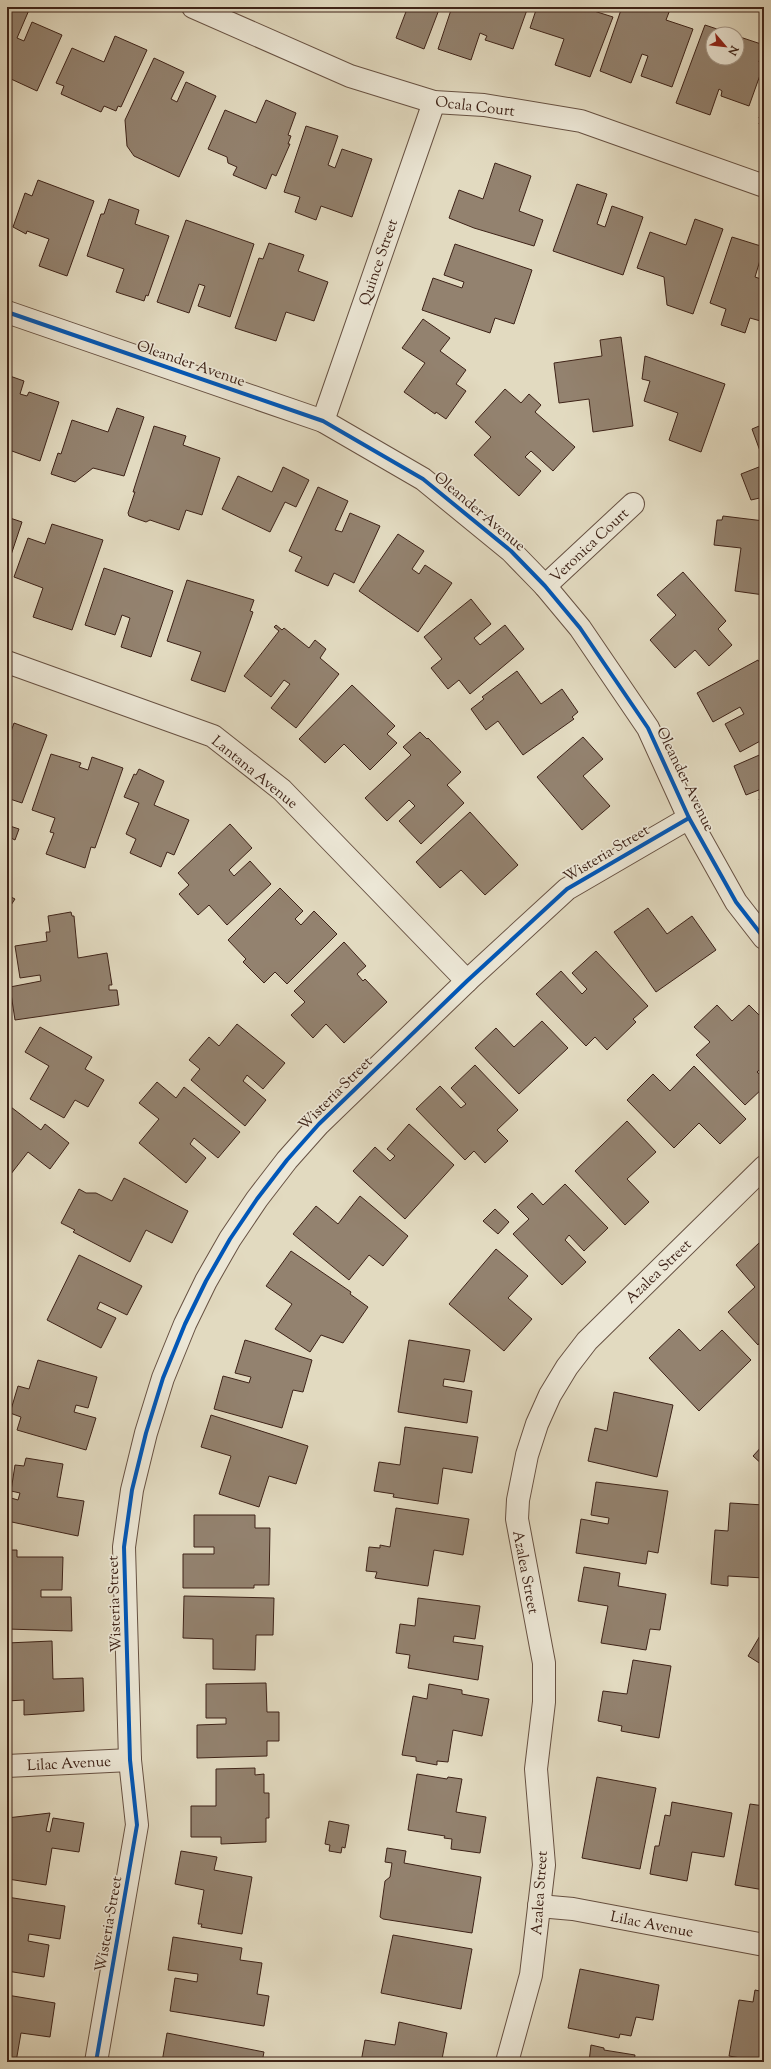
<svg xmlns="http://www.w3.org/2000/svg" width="771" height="2069" viewBox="0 0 771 2069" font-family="'Sorts Mill Goudy',serif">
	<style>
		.building { fill: #93826f; stroke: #3e2318 }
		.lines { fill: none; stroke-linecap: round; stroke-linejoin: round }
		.minor-casing { stroke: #675142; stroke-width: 24 }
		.minor { stroke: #ece7d6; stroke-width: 22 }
		.cycleway-casing { stroke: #ece7d6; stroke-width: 6 }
		.cycleway { stroke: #0057b8; stroke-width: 4 }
		.labels { text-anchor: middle; stroke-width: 3.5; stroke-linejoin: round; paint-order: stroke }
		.street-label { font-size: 15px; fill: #3e2318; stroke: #ece7d6 }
	</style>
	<rect width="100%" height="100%" fill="#e2dac0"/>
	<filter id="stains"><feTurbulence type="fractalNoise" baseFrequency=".005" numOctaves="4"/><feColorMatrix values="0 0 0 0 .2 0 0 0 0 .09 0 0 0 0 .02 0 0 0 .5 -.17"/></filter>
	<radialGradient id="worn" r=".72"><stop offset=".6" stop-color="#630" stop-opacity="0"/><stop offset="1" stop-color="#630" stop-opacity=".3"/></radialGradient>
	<g class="building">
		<polygon points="7,7 21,7 29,10 17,38 24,41 32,22 62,35 37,91 11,79 7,90"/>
		<polygon points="401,7 440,7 424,49 396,38 407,9"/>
		<polygon points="452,7 528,7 513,49 485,40 487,36 480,33 471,60 438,49"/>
		<polygon points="537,7 591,7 595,9 594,11 613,17 590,77 555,65 564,39 530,28"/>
		<polygon points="622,7 634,9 635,7 671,7 666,20 693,29 672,87 641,76 648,56 642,54 631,83 600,71"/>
		<polygon points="705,25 732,34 713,34 713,58 737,58 737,36 764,45 759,62 764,64 749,106 721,96 722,91 719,89 710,115 676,103"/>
		<polygon points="115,36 147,50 121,107 118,106 116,111 104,106 101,112 61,94 64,86 56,83 72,48 104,62"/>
		<polygon points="154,58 184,72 171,99 177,102 186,82 216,96 179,177 134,156 127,146 125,120"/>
		<polygon points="266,100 296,113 288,135 291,136 288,144 290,144 276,176 272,174 266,189 233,175 237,167 228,163 227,157 208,149 225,110 256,123"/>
		<polygon points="764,104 764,126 759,124 761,118 759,118"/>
		<polygon points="306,126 338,136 328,165 335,168 342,149 372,159 352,217 321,206 316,220 295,212 300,197 284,192"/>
		<polygon points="495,163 531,176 519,211 543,220 534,246 474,228 449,218 459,190 483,199"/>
		<polygon points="38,180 94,201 67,276 39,266 49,239 27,231 26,234 13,227 25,193 32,196"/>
		<polygon points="577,184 607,194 597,224 605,227 612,206 643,217 623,275 553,251"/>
		<polygon points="109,199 139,210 135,224 169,236 148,296 146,295 144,301 116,292 124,269 87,256 101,214 104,214"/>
		<polygon points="695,219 723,229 693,314 667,305 664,277 637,268 650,232 686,245"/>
		<polygon points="186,220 254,244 230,317 198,306 205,286 199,284 189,313 157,302"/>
		<polygon points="732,237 764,247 755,277 761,279 764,271 764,322 750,318 745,333 721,325 726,309 710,303"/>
		<polygon points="269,243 304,255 298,271 328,282 314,321 286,312 276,341 235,328 259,258 263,259"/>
		<polygon points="455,244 532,270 514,324 495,318 490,333 422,310 433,278 462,288 464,282 444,275"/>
		<polygon points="423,319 450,338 440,351 466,370 456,384 466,391 446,419 436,412 435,414 404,392 425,363 402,348"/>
		<polygon points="621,337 633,426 593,432 589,399 559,403 554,363 602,356 600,340"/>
		<polygon points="645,356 725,384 701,452 669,440 678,413 644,401 650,381 642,379"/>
		<polygon points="7,375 24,381 20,394 27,396 29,392 59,402 40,461 9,450 7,456"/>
		<polygon points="505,389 521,403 529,394 541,405 535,412 575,447 553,471 531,451 525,457 541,471 519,496 474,455 491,437 475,422"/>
		<polygon points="117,408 144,417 124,476 93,468 75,482 51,474 58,453 61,454 72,420 108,432"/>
		<polygon points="764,424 764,462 752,429"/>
		<polygon points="154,426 186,436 183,445 220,458 202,515 186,510 179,530 150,520 146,522 129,516 128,513 135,492 133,492"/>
		<polygon points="764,465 764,497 751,500 741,474"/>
		<polygon points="283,467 309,480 296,507 285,502 270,532 222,509 238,476 272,492"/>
		<polygon points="318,487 348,501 335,530 342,532 350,513 380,526 354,583 334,573 328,586 295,571 302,557 289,551"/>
		<polygon points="723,516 764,521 764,595 735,591 741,548 714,545 717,520 722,520"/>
		<polygon points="7,517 22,522 7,567"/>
		<polygon points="52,524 103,540 72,630 33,617 43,588 14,577 28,538 45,544"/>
		<polygon points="398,534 424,551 412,569 419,574 425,565 452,583 418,632 359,591"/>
		<polygon points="104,568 173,591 151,657 121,647 130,618 122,615 115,635 85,625"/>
		<polygon points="683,572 726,621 718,629 732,645 709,666 695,650 675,668 650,640 676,615 657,595"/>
		<polygon points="187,580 254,600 250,611 253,612 225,692 191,680 201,652 167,641"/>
		<polygon points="471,599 491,624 474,638 480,645 505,625 524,649 470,694 459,680 448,689 431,668 442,659 424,637"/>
		<polygon points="276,625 282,630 284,628 309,648 315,640 326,649 320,658 339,674 296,728 271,708 290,684 284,680 271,697 244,676 279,631 274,627"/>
		<polygon points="758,660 764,670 764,739 740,752 725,724 744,714 740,707 713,722 697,693"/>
		<polygon points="517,671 541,704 562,689 578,712 572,717 574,719 523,755 498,721 486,730 471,709 484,699 482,697"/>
		<polygon points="352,685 395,726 387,734 397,743 370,770 344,744 325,763 299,739"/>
		<polygon points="14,723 47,735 22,803 7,798 7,743"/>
		<polygon points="420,732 427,739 428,738 461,772 447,785 464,803 421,844 399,821 415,806 409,800 387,821 365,798 411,755 403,747"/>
		<polygon points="583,737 603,759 583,776 610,806 582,830 537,777"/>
		<polygon points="764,753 764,788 746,795 734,766"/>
		<polygon points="51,754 81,763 79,767 88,770 92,757 123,768 95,848 91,847 85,868 46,854 54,833 50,832 55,818 32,810"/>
		<polygon points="139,769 164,781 154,805 189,820 174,855 167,852 161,867 130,853 136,839 126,834 139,803 124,797 134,774 136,775"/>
		<polygon points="764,797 764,812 759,799"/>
		<polygon points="470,812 518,865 485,895 461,870 440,888 416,862"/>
		<polygon points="230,824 252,848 229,870 234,876 250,861 271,884 227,925 209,905 198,915 179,894 189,885 178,873"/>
		<polygon points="7,825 19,829 15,840 11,838 8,845"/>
		<polygon points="280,888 303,911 295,919 301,925 314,911 337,934 287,984 275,972 264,983 243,962 246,959 228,940"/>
		<polygon points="7,895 15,899 7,911 10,912 7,917"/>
		<polygon points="648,908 667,934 692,916 716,950 656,992 614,932"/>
		<polygon points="71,912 72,916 74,916 78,958 107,953 112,985 109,985 109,990 117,990 119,1005 15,1020 10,987 41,981 40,975 20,978 15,946 47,941 46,932 50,932 48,916"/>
		<polygon points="344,942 366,966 357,974 363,981 365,979 387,1002 344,1043 326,1024 313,1038 291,1015 305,1002 294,991"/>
		<polygon points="596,951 648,1006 633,1019 636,1022 607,1050 595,1037 586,1046 536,994 561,971 582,994 587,989 572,973"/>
		<polygon points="717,1005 732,1021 749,1005 764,1020 764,1067 763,1066 757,1072 764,1079 764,1087 745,1105 696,1055 710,1042 694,1027"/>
		<polygon points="542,1021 568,1048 519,1094 475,1048 496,1028 514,1047"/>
		<polygon points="237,1024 285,1063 263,1089 247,1075 243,1081 266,1100 245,1126 191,1080 200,1069 189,1060 209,1037 219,1046"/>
		<polygon points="40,1027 92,1057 85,1069 104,1080 88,1107 75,1100 64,1118 30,1099 49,1066 25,1052"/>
		<polygon points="475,1065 518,1110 497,1130 508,1141 485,1163 474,1151 465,1160 416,1109 440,1086 461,1108 466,1104 451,1088"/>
		<polygon points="694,1066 746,1119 720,1144 699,1123 674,1148 627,1100 653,1074 670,1091"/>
		<polygon points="157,1082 176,1098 184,1087 240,1132 218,1158 194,1138 190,1144 206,1158 186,1183 139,1143 159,1119 139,1103"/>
		<polygon points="7,1104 41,1130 45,1124 69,1143 50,1169 28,1152 7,1179"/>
		<polygon points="627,1121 656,1152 627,1179 649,1202 625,1225 575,1171"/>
		<polygon points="409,1124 454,1165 405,1219 353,1171 375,1147 390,1161 395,1156 387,1149"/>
		<polygon points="124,1178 188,1211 172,1243 146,1230 130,1262 73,1232 75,1230 61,1223 79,1189 86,1193 96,1193 112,1201"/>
		<polygon points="565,1184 608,1228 584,1251 569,1235 565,1240 586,1262 562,1285 513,1234 529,1219 517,1207 532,1193 543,1205"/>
		<polygon points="360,1196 408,1236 383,1266 369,1255 349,1280 293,1234 316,1206 338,1224"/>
		<polygon points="495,1209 509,1222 498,1234 483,1221"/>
		<polygon points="760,1242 764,1247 764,1346 760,1342 758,1345 728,1312 755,1287 736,1265"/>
		<polygon points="496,1249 528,1276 508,1298 532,1319 504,1351 449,1304"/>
		<polygon points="291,1251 351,1292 350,1294 368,1307 343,1343 321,1335 310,1352 275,1329 292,1304 266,1286"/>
		<polygon points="79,1255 142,1286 127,1315 100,1302 97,1309 116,1318 101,1348 47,1320"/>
		<polygon points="679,1329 700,1351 722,1330 751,1360 699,1411 649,1358"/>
		<polygon points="245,1340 312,1360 303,1392 293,1390 282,1428 214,1409 223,1376 249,1383 251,1377 235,1373"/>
		<polygon points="409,1340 470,1350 464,1382 444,1379 443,1386 472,1391 467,1423 398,1412"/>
		<polygon points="38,1360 97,1377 88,1408 76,1405 74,1412 96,1418 86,1450 17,1430 21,1417 10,1413 18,1386 29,1389"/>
		<polygon points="614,1392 673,1405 657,1477 588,1461 595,1428 607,1431"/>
		<polygon points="211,1415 308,1446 296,1484 269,1476 259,1507 219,1494 231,1456 201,1447"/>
		<polygon points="405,1427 478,1437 472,1473 443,1468 438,1504 393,1497 394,1494 374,1491 379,1462 400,1465"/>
		<polygon points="764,1444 764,1466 753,1456"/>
		<polygon points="26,1458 63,1464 57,1497 84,1501 78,1536 7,1521 11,1498 18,1500 20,1493 11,1491 15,1465 24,1466"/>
		<polygon points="596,1482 668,1491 658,1553 648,1551 646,1564 576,1553 581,1519 608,1524 609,1518 591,1515"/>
		<polygon points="730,1503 764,1505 764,1578 728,1576 728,1586 711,1584 715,1530 728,1531"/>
		<polygon points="396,1508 469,1519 463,1555 434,1550 428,1586 375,1578 377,1572 366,1571 369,1547 380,1548 380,1545 390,1547"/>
		<polygon points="194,1515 255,1515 255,1528 270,1528 269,1585 254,1585 254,1588 183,1588 183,1554 214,1554 214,1547 194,1547"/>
		<polygon points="7,1550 17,1550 17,1557 63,1557 62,1590 41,1590 41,1597 71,1597 72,1631 7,1629"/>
		<polygon points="584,1567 620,1573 618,1586 666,1594 660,1630 650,1629 646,1650 601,1643 608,1606 578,1601"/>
		<polygon points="184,1596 274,1598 273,1635 256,1635 255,1670 213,1669 213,1639 183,1638"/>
		<polygon points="418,1598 480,1606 475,1639 454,1636 453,1642 483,1646 478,1680 408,1668 410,1655 396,1653 400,1624 415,1626"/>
		<polygon points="764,1629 764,1666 748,1656"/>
		<polygon points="52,1641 53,1679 83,1678 84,1711 24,1715 24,1700 7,1701 7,1643"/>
		<polygon points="633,1660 671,1666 659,1738 621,1731 622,1726 598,1721 603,1691 627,1694"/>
		<polygon points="266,1683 267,1712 279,1712 279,1741 267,1741 267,1756 197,1758 197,1725 226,1724 226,1718 206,1718 206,1684"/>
		<polygon points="429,1684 462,1690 462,1694 489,1699 482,1736 453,1730 448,1762 437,1761 437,1765 416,1761 416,1757 402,1755 413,1696 427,1699"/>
		<polygon points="255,1768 255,1775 264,1774 264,1793 269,1793 269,1818 266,1818 266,1842 221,1844 221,1837 191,1837 191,1806 216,1806 216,1769"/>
		<polygon points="417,1774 447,1779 448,1777 462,1779 456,1812 486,1817 480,1853 451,1849 452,1839 444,1838 445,1836 408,1830"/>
		<polygon points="597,1777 656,1788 640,1869 582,1858"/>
		<polygon points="672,1802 732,1813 724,1857 692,1852 687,1881 650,1874 655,1846 659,1846 665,1815 670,1816"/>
		<polygon points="750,1804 764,1806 764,1890 735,1885"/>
		<polygon points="50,1813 46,1831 50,1832 53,1818 84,1823 79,1852 52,1848 46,1885 8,1879 7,1818"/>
		<polygon points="329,1821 349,1825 345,1848 342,1847 341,1853 329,1851 330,1845 325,1844"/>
		<polygon points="387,1848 406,1851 404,1863 481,1877 472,1933 383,1919 380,1917 385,1881 390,1877 392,1863 385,1862"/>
		<polygon points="181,1851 217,1857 214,1870 252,1877 242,1934 201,1927 202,1924 198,1924 204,1890 175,1884"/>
		<polygon points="7,1897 65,1906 60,1939 29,1934 28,1941 49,1945 44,1977 7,1971"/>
		<polygon points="393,1935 472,1949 461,2009 381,1993"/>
		<polygon points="173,1937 242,1948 240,1960 262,1963 257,1994 269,1996 264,2026 170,2011 175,1978 197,1982 198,1974 168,1970"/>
		<polygon points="580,1969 659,1985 653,2020 636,2017 631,2036 620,2034 619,2038 568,2028"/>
		<polygon points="755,1990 764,1992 764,2062 729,2056 739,2000 753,2002"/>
		<polygon points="7,1995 55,2003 50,2037 21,2033 16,2062 7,2062"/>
		<polygon points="399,2022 447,2033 442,2059 445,2059 444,2062 361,2062 365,2040 395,2045"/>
		<polygon points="167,2033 264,2052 262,2062 162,2062"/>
		<polygon points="591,2045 604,2048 604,2050 635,2055 634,2062 589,2062"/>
	</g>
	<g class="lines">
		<defs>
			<g id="minor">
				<polyline points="193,7 350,76 434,102 484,105 581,121 764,186"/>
				<polyline points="7,312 323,421 423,479 511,551 545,586 580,628 648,728 689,818 736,902 764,938"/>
				<polyline points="323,421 434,102"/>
				<polyline points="545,586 633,504"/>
				<polyline points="7,662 213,736 282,790 467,981"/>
				<polyline points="7,1766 130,1760"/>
				<polyline points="539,1906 573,1909 764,1945"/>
				<polyline points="96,2062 137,1825 130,1760 124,1547 132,1490 146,1433 163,1378 185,1324 206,1281 230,1239 257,1199 287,1160 319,1124 467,981 567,889 689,818"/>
				<polyline points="507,2062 531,1975 544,1865 536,1769 544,1702 544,1663 517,1519 518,1500 527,1455 537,1424 550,1395 567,1367 587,1341 764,1167"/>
			</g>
		</defs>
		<use href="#minor" class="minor-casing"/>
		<use href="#minor" class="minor"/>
		<defs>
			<g id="cycleway">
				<polyline points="7,312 323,421 423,479 511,551 545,586 580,628 648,728 689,818 736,902 764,938"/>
				<polyline points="96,2062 137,1825 130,1760 124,1547 132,1490 146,1433 163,1378 185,1324 206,1281 230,1239 257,1199 287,1160 319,1124 467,981 567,889 689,818"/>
			</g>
		</defs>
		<use href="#cycleway" class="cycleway-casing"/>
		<use href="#cycleway" class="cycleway"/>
	</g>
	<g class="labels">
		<g class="street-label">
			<text transform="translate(475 106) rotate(7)" y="5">Ocala Court</text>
			<text transform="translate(378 262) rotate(-71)" y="5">Quince Street</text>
			<text transform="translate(191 363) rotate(19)" y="5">Oleander Avenue</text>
			<text transform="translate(480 511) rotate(40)" y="5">Oleander Avenue</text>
			<text transform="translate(589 545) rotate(-43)" y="5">Veronica Court</text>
			<text transform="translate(255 772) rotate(39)" y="5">Lantana Avenue</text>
			<text transform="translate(686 779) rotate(64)" y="5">Oleander Avenue</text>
			<text transform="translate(606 853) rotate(-31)" y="5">Wisteria Street</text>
			<text transform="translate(335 1093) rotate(-45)" y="5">Wisteria Street</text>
			<text transform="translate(658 1271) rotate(-44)" y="5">Azalea Street</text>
			<text transform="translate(526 1572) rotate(79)" y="5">Azalea Street</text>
			<text transform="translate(114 1604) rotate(-92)" y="5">Wisteria Street</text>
			<text transform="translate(69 1763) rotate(-3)" y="5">Lilac Avenue</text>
			<text transform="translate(539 1893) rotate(-86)" y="5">Azalea Street</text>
			<text transform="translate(108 1924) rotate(-80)" y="5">Wisteria Street</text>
			<text transform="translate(652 1924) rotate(11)" y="5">Lilac Avenue</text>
		</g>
	</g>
	<rect width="771" height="2069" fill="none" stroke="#e2dac0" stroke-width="24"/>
	<rect x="8" y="8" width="755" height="2053" fill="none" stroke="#3e2318" stroke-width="2"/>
	<rect x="12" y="12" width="747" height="2045" fill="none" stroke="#3e2318"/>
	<g transform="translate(725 46) rotate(118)"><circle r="19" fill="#ece7d6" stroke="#a6998a"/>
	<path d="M0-3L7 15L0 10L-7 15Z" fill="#8f2418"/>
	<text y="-6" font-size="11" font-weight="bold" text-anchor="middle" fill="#3e2318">N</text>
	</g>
	<rect width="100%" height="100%" filter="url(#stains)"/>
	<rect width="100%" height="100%" fill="url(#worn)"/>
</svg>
